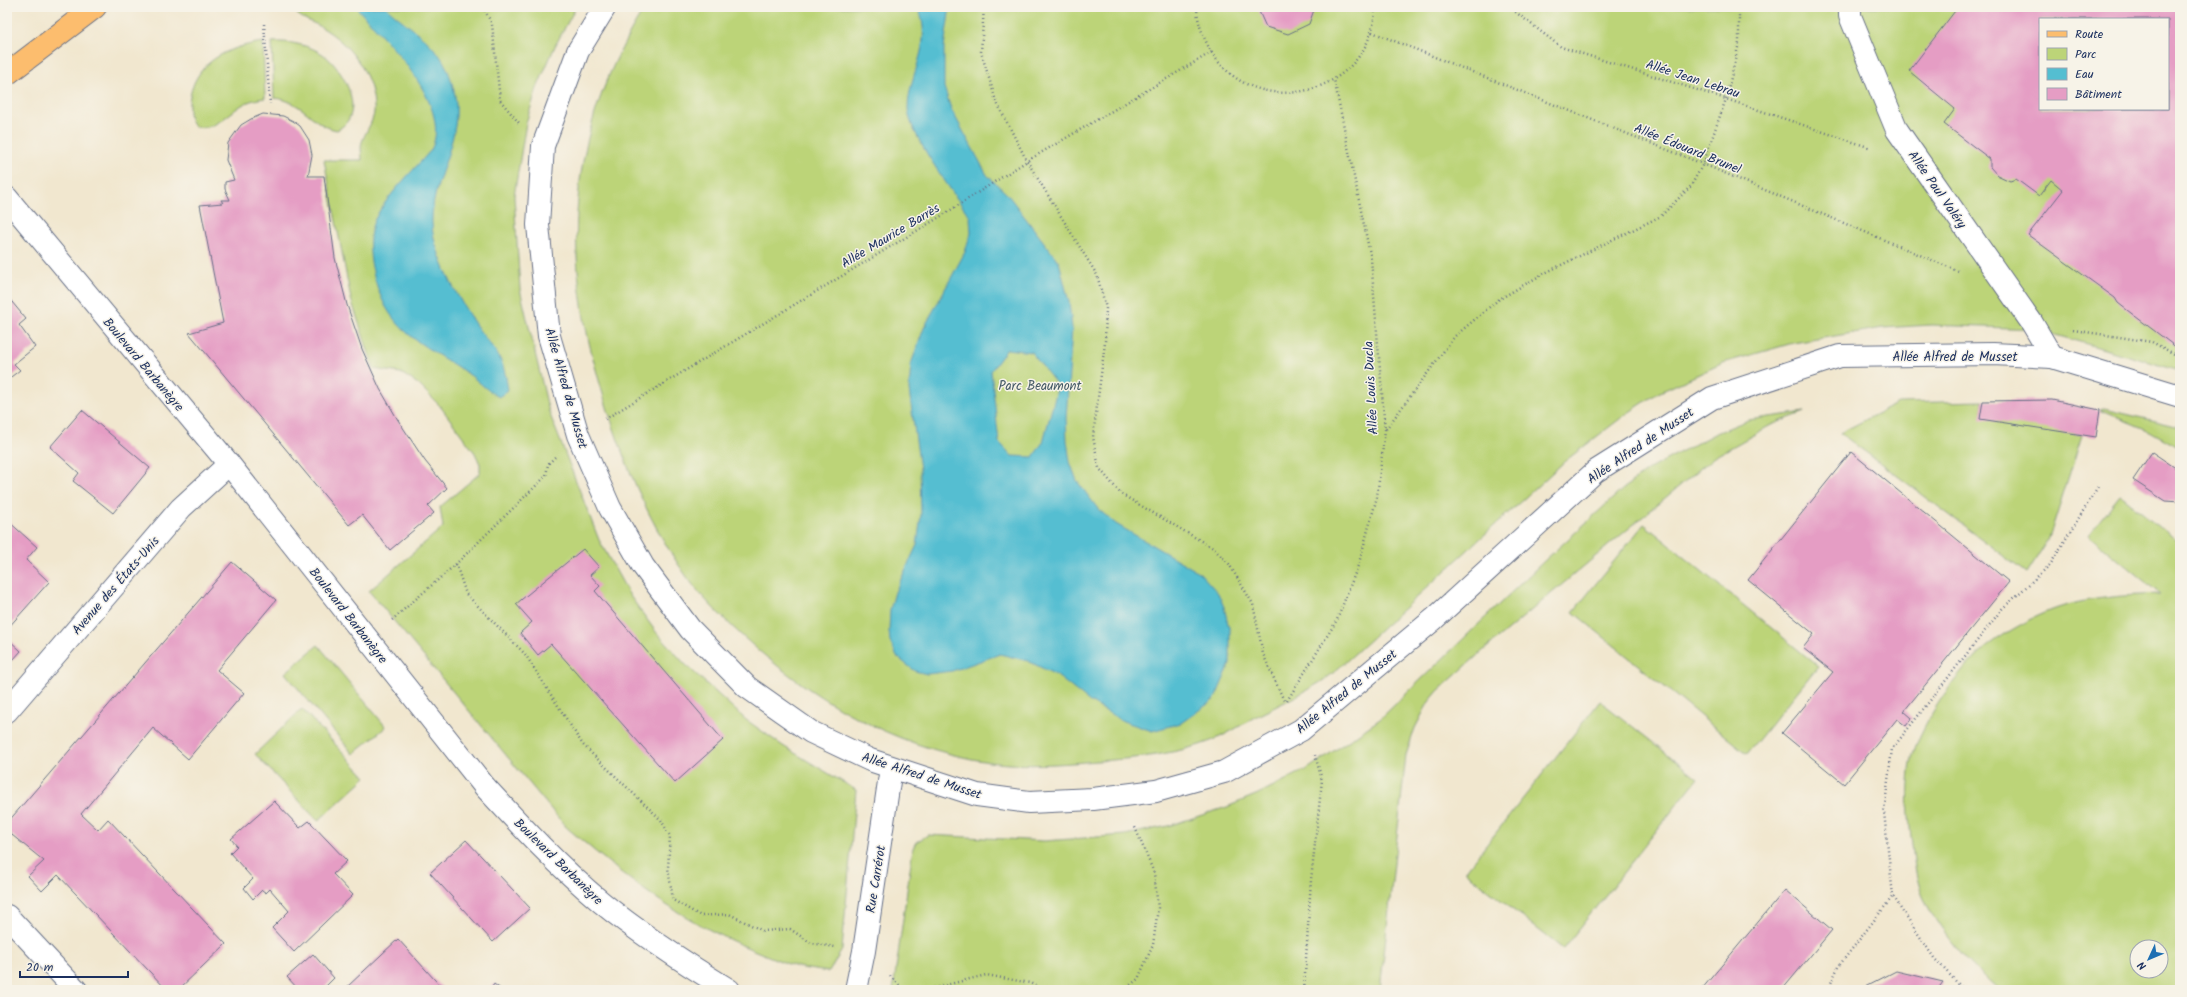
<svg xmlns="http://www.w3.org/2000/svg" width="2187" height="997" viewBox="0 0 2187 997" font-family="Kalam,sans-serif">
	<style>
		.green { fill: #bcd478; stroke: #6c826b; fill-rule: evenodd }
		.water { fill: #54bed1; stroke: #387698; fill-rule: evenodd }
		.building { fill: #e59dc4; fill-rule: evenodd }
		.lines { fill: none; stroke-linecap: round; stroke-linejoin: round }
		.minor-casing { stroke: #666f86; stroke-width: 24 }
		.major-casing { stroke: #666f86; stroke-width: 24 }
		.path { stroke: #666f86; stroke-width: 2.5; stroke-dasharray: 1 3; stroke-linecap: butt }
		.minor { stroke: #fff; stroke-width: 22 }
		.major { stroke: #fcbd6e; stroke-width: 22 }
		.labels { text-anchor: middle; stroke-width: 3; stroke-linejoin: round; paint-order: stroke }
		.street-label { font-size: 13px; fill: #1b2f5e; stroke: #f7f3e8 }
		.park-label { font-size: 13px; fill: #435864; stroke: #f7f3e8 }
	</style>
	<rect width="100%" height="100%" fill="#f7f3e8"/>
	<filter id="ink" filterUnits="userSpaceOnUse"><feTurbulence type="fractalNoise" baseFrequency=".025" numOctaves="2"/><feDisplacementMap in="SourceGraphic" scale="8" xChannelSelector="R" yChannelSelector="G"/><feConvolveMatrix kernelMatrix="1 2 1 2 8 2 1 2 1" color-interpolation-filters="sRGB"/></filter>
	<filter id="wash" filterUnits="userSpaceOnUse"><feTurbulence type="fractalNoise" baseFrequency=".012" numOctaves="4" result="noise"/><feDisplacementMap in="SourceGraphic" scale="16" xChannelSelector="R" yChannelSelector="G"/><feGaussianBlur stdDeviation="0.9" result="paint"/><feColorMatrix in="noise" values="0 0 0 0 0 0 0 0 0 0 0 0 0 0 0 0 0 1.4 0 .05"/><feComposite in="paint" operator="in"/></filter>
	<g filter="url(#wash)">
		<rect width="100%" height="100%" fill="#f1e7cf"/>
		<g class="green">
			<path d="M291 7H576L555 46 537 88 526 123 514 196 520 289 549 412 599 540 630 596 656 632 685 664 745 719 783 746 856 790 842 950 829 972C817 970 802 969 791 965 754 951 716 935 683 915 641 891 603 858 566 827L369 591 443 527 440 507 480 473V464L475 453 440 406 418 384 401 373 374 369 351 299 324 160H362C362 155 360 147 362 142 366 129 376 120 374 105 372 73 349 43 321 27 309 20 299 19 291 7Z"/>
			<path d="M646 7H2180V371L2035 329 1931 325 1883 328 1793 343 1723 363 1658 393 1625 415 1565 461 1351 657C1341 666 1331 676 1319 683 1298 696 1275 707 1253 718 1240 726 1226 735 1211 741 1178 754 1133 759 1097 761 1062 764 1024 767 989 762 892 747 809 698 738 632 720 615 702 598 687 577 642 514 615 440 595 366 566 260 569 154 619 54 627 38 635 22 646 7ZM2040 19H2168V109H2040Z"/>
			<path d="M263 42 265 98C258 99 251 100 244 104 230 111 213 134 194 126 188 119 189 111 189 103 193 62 227 47 263 42Z"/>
			<path d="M272 42C289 41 310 45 324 55 344 70 368 114 337 130 312 126 305 101 274 98Z"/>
			<polygon points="1983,401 1982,412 2082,435 2049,538 2027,573 1840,433 1898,403"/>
			<polygon points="2105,409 2180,427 2180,448 2150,431 2100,410"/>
			<polygon points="1805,412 1771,425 1714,457 1478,655 1438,691 1428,703 1415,728 1406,755 1380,990 893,990 913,848 916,842 928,835 1044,841 1125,835 1168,826 1227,807 1258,794 1309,768 1380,719 1543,562 1623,489 1651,468 1714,434 1748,420"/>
			<path d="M2120 495 2180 543V990H1998C1969 964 1944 938 1926 903 1917 886 1914 863 1912 844 1908 817 1907 790 1911 763 1917 728 1956 673 1983 650 2001 635 2024 622 2045 613 2082 597 2121 596 2160 594L2088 535ZM2137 947H2161V971H2137Z"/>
			<polygon points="1644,524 1818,666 1747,754 1573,612"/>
			<polygon points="318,645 386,727 353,754 285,673"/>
			<polygon points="1600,701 1698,778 1563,949 1465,872"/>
			<polygon points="302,709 366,777 318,821 255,754"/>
		</g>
		<g class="water">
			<path d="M356 7H386C402 22 422 34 436 51 444 60 449 72 452 83 471 142 419 188 435 242 444 272 458 298 475 324 494 352 503 352 508 390L499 397C487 391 479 381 467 373 418 341 385 331 372 267 369 252 368 233 375 219 387 195 413 171 431 150 454 104 384 39 356 7Z"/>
			<path d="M918 7H950L944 47V87L951 109 987 175 1008 195 1059 262 1069 302 1072 328 1066 418 1067 441 1070 462 1077 481 1098 509 1116 524 1200 573 1218 593 1224 607 1230 632V664L1215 699 1181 723 1152 731 1123 721 1090 702 1056 675 1028 661 1000 654 952 671 927 674 915 671 897 657 890 642 889 631 890 610 895 592 917 545 921 515 920 469 909 390 911 364 924 328 965 252 971 233 970 217C955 195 907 132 908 108 909 70 934 46 918 7ZM1007 349 1031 352 1058 386 1043 442 1033 457 1012 456 999 442 991 371Z"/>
		</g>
		<g id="blocks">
			<g class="building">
				<polygon points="1257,7 1315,7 1309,24 1288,34 1266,27"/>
				<path d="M1958 7H2180V343L2177 348 2127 310 2118 303 2115 298 2028 235 2063 190 2051 180 2039 196 2016 179 2010 181 1997 175 1990 167V159L1944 124 1955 109 1909 71ZM2040 19H2168V109H2040Z"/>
				<polygon points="263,114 283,116 293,121 300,126 309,140 312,155 308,176 324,176 335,258 347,305 362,349 380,389 398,420 425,461 447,488 428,506 434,513 390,550 362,515 349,525 189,333 223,323 200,205 223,203 221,200 230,200 225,189 225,182 234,180 226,160 228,143 241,125 251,119"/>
				<polygon points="7,296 26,319 19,325 35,347 14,364 20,370 7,380"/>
				<polygon points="2052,400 2100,410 2096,437 1980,419 1983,401"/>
				<polygon points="82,410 150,468 113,513 73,481 79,473 50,447"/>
				<polygon points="1851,452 2009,582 1904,711 1912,718 1906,726 1897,719 1844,784 1782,733 1833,672 1803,648 1814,634 1748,580"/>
				<polygon points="2152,452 2180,471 2180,502 2165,501 2133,480"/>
				<polygon points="7,520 37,547 26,560 49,582 7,629"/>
				<polygon points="583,549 599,567 590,575 600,586 595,591 723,740 675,783 551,644 538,655 520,633 532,622 516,604"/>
				<polygon points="232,562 276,600 217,670 244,693 188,759 153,728 81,814 98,830 108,819 226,944 178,990 167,990 58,875 42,891 28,876 44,861 7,831 7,823"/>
				<polygon points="7,638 21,651 13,660 7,655"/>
				<polygon points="274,801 300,828 309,821 347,861 333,874 353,895 294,952 272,928 289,911 270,889 266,893 262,890 253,899 244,888 253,879 230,853 237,846 231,839"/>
				<polygon points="466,840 530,908 493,942 430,873"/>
				<polygon points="1785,890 1832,930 1782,990 1701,990"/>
				<polygon points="398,939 444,990 350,990 347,987"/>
				<polygon points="313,954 334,978 322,990 299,990 287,977"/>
				<polygon points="1896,971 1943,982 1937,990 1859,990"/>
				<polygon points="494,984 502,990 490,990"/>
			</g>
		</g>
	</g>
	<g filter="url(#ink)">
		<use href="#blocks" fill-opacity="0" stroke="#666f86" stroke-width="1"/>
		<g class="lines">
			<defs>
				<g id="minor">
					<polyline points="605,7 578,51 543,146 538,225 549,336 578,435 610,508 643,566 690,629 747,687 811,732 870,760 977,795 1029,802 1093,799 1156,791 1224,772 1301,730 1434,619 1596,471 1712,398 1840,356 1993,354 2052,357 2180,396"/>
					<polyline points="1850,7 1850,16 1897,130 2032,323 2052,357"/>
					<path d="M7 198 229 464 485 787C522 827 559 867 601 902 641 935 685 963 729 990"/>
					<polyline points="7,711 181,508 229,464"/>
					<polyline points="7,916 76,990"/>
					<polyline points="856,990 864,951 891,768"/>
				</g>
				<polyline id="major" points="7,74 95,7"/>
			</defs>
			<use href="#minor" class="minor-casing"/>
			<use href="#major" class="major-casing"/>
			<g class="path">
				<polyline points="483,7 492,24 500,100 519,123"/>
				<polyline points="984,7 981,52 996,101 1027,161 1097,275 1106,308 1105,343 1093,437 1099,468 1121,494 1213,548 1229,564 1253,604 1263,654 1285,703"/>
				<path d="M1197 7C1197 23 1204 39 1212 53 1258 125 1374 93 1375 7"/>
				<polyline points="1509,7 1561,47 1726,99 1871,148"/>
				<polyline points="264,24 270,104"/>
				<polyline points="1372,32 1703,164 1958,271"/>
				<polyline points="2073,330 2152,342 2180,357"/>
				<polyline points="605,419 943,215 1027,161 1212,52"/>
				<polyline points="1386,429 1455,336 1498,300 1541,275 1661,216 1691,186 1703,164 1726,99 1739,43 1739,7"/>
				<polyline points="456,564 466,594 525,654 583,745 661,820 670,836 668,868 673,900 701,916 729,914 763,931 790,929 811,943 835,947"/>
				<polyline points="392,620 456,564 546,476 548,464 555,457"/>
				<polyline points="1287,701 1337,620 1359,563 1377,497 1385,430 1371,259 1334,79"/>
				<polyline points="890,976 904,990"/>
				<polyline points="926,990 986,975 1030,983 1043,990"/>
				<polyline points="1124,990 1138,979 1153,945 1158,908 1154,873 1134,825"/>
				<polyline points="1304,990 1311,880 1322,780 1315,755"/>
				<polyline points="1828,990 1838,967 1893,896"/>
				<polyline points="1964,990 1934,958 1893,896 1884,812 1892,749 2002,609 2050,565 2099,485"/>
			</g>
			<use href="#minor" class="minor"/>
			<use href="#major" class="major"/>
		</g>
	</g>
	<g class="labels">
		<g class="street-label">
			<text transform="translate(1693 78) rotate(18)" y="5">Allée Jean Lebrau</text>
			<text transform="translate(1688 148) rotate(22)" y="5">Allée Édouard Brunel</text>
			<text transform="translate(1938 189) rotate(55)" y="5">Allée Paul Valéry</text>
			<text transform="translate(890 235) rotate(-31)" y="5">Allée Maurice Barrès</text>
			<text x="1955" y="361">Allée Alfred de Musset</text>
			<text transform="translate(144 364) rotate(50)" y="5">Boulevard Barbanègre</text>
			<text transform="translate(567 388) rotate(74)" y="5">Allée Alfred de Musset</text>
			<text transform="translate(1370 388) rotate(-93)" y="5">Allée Louis Ducla</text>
			<text transform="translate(1640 445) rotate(-34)" y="5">Allée Alfred de Musset</text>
			<text transform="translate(115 585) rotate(-49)" y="5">Avenue des États-Unis</text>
			<text transform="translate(349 615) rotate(52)" y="5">Boulevard Barbanègre</text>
			<text transform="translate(1346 691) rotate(-39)" y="5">Allée Alfred de Musset</text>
			<text transform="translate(922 775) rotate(18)" y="5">Allée Alfred de Musset</text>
			<text transform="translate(559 861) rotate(44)" y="5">Boulevard Barbanègre</text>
			<text transform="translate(875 879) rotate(-81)" y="5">Rue Carrérot</text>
		</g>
		<g class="park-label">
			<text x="1040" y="390">Parc Beaumont</text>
		</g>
	</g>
	<rect width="2187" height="997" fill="none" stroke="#f7f3e8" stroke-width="24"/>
	<rect x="2039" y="18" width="130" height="92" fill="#f7f3e8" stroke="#9fa5b1"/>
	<rect x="2047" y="31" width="20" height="6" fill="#fcbd6e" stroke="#9fa5b1"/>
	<text x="2075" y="38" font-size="12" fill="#1b2f5e">Route</text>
	<rect x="2047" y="48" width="20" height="12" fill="#bcd478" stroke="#9fa5b1"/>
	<text x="2075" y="58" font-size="12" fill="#1b2f5e">Parc</text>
	<rect x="2047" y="68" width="20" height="12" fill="#54bed1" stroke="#9fa5b1"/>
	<text x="2075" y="78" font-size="12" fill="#1b2f5e">Eau</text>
	<rect x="2047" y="88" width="20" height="12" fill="#e59dc4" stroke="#9fa5b1"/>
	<text x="2075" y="98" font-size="12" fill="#1b2f5e">Bâtiment</text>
	<g transform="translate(2149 959) rotate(226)"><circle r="19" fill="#f7f3e8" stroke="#9fa5b1"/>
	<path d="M0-3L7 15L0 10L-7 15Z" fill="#1f6fb2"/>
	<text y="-6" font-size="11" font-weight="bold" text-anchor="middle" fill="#1b2f5e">N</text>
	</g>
	<path d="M20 971v6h108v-6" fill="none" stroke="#1b2f5e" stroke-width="2"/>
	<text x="26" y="971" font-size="12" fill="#1b2f5e" stroke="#f7f3e8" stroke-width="3" paint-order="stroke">20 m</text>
</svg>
